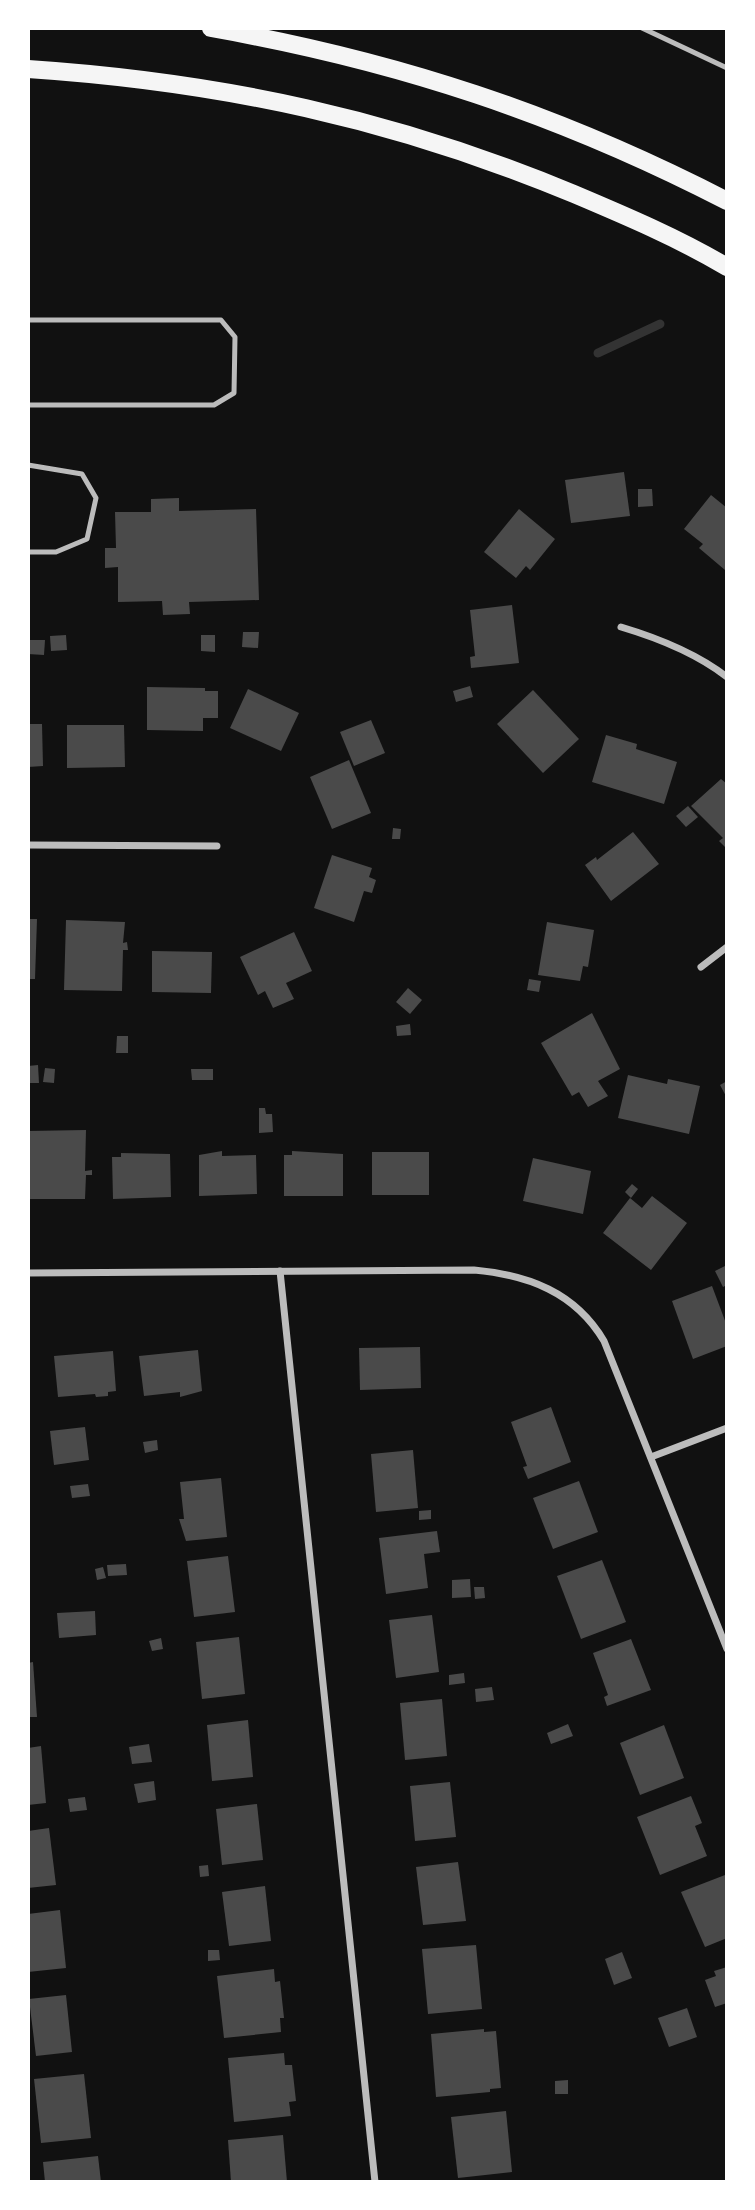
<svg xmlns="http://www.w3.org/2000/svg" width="755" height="2210" viewBox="0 0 755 2210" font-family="Overpass,sans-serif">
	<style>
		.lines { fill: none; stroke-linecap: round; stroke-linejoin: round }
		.stream { stroke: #333; stroke-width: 9 }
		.building { fill: #4a4a4a }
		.service { stroke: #bcbcbc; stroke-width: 5 }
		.minor { stroke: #bcbcbc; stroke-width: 7 }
		.primary { stroke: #f5f5f5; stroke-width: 18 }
	</style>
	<rect width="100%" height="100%" fill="#111"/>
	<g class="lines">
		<polyline class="stream" points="598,353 660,324"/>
	</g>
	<g class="building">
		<polygon points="624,472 630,516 571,523 565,480"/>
		<polygon points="638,489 652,489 653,506 638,507"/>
		<polygon points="711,495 727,508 725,570 699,548 703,544 684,529"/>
		<polygon points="179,498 179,511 256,509 259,600 189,602 190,614 163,615 162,601 118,602 118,567 105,568 105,548 116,548 115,512 151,512 151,499"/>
		<polygon points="519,509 555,539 530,570 526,566 516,578 484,552"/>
		<polygon points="512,605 519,663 471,668 470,657 475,656 470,610"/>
		<polygon points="243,632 259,632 258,648 242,647"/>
		<polygon points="66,635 67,650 51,651 50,636"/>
		<polygon points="201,635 215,635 215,652 201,651"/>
		<polygon points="28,640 45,640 44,655 28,654"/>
		<polygon points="470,686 473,697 456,702 453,691"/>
		<polygon points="147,687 205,688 205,691 218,691 218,718 203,718 203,731 147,730"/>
		<polygon points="248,689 299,713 281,751 230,728"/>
		<polygon points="533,690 579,739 543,773 497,724"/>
		<polygon points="371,720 385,753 354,766 340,732"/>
		<polygon points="28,724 42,724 43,766 28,767"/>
		<polygon points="67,725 124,725 125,767 67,768"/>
		<polygon points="606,735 637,744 636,749 677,762 664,804 592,782"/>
		<polygon points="349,760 371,813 332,829 310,777"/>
		<polygon points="721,779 727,784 727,849 719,841 723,838 691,806"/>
		<polygon points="688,806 698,817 686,827 676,816"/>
		<polygon points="393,828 401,829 400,839 392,839"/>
		<polygon points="633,832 659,864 611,901 585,865 596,857 597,860"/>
		<polygon points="332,855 372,868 369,877 376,880 372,893 364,891 354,922 314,908"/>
		<polygon points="28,919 37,919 35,979 28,979"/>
		<polygon points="66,920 125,922 123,943 127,942 128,950 123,950 122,991 64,990"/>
		<polygon points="547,922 594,930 588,967 583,966 580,981 538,975"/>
		<polygon points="294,932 312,971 286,983 294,999 273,1008 265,991 258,995 240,957"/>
		<polygon points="152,951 212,952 211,993 152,992"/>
		<polygon points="529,979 541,981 539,992 527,990"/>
		<polygon points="408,988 422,1000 410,1014 396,1002"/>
		<polygon points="592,1013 620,1069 598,1081 608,1096 588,1107 579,1092 572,1096 541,1043"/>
		<polygon points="410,1024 411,1035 397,1036 396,1026"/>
		<polygon points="117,1036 128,1036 128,1053 116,1053"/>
		<polygon points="38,1065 39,1083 28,1083 28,1066"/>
		<polygon points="45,1068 55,1069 54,1083 43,1082"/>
		<polygon points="191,1069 213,1069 213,1080 192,1080"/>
		<polygon points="628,1075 667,1084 668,1079 700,1086 689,1134 618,1118"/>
		<polygon points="727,1081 727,1098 720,1085"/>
		<polygon points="259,1108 265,1108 266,1114 272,1114 273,1132 259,1133"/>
		<polygon points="86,1130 85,1171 92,1170 92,1175 86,1175 85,1199 28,1199 28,1131"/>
		<polygon points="222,1151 222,1156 256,1155 257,1194 199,1196 199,1155"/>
		<polygon points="292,1151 343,1154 343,1196 284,1196 284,1155 292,1155"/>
		<rect x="372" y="1152" width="57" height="43"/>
		<polygon points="121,1153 170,1154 171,1197 113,1199 112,1157 121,1157"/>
		<polygon points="533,1158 591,1171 583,1214 523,1201"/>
		<polygon points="632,1184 638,1189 631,1198 625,1192"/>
		<polygon points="652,1196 687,1223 651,1270 603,1233 630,1198 642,1208"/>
		<polygon points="727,1265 727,1285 723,1287 715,1271"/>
		<polygon points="712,1286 727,1326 727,1346 693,1359 672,1301"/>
		<polygon points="420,1347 421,1388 360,1390 359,1348"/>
		<polygon points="198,1350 202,1391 180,1397 180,1392 144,1396 139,1356"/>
		<polygon points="113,1351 116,1391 108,1392 108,1396 96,1397 95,1394 58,1397 54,1356"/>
		<polygon points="551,1407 571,1462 528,1479 523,1467 527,1466 511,1422"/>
		<polygon points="85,1427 89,1460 54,1465 50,1431"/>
		<polygon points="157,1440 158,1450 145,1453 143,1442"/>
		<polygon points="413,1450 418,1508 376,1512 371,1454"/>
		<polygon points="221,1478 227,1537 186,1541 179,1519 184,1519 180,1482"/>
		<polygon points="579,1481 598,1532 553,1549 533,1498"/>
		<polygon points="88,1484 90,1496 72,1498 70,1486"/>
		<polygon points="431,1510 431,1519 419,1520 419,1511"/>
		<polygon points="437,1531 440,1552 424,1554 428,1588 386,1594 379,1538"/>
		<polygon points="228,1556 235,1612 194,1617 187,1561"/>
		<polygon points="602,1560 626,1622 581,1639 557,1576"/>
		<polygon points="126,1564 127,1575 108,1576 107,1565"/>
		<polygon points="103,1567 106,1578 97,1580 95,1569"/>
		<polygon points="470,1579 471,1597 452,1598 452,1580"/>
		<polygon points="474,1587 484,1587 485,1598 475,1599"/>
		<polygon points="95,1611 96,1635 59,1638 57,1613"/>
		<polygon points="432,1615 439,1672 396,1678 389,1620"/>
		<polygon points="239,1637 245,1694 202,1699 196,1642"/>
		<polygon points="161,1638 163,1649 152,1651 149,1641"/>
		<polygon points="631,1639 651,1690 607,1706 604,1697 608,1695 593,1653"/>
		<polygon points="33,1662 37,1717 28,1717 28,1663"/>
		<polygon points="464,1673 465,1683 449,1685 449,1675"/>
		<polygon points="492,1687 494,1700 476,1702 475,1689"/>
		<polygon points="442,1699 447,1756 405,1760 400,1703"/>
		<polygon points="248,1720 253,1777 212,1781 207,1725"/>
		<polygon points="568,1724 573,1736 551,1744 547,1733"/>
		<polygon points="664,1725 684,1778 640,1795 620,1743"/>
		<polygon points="149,1744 152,1762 132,1764 129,1747"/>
		<polygon points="41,1746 46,1803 28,1805 28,1748"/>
		<polygon points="154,1781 156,1800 138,1803 134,1784"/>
		<polygon points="450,1782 456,1837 415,1841 410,1786"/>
		<polygon points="691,1796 702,1823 695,1826 707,1856 660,1875 637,1817"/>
		<polygon points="85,1797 87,1810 70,1812 68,1799"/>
		<polygon points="257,1804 263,1860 222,1865 216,1809"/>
		<polygon points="49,1828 56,1885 28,1888 28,1831"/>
		<polygon points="458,1862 466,1921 423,1925 416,1867"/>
		<polygon points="208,1865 209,1876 200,1877 199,1866"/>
		<polygon points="725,1875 727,1938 705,1947 681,1892"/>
		<polygon points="265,1886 271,1941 229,1946 222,1892"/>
		<polygon points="60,1910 66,1968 28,1972 28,1914"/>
		<polygon points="476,1945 482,2009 428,2014 422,1949"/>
		<polygon points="208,1950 219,1950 220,1960 208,1961"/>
		<polygon points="622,1952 632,1978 614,1985 605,1959"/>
		<polygon points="727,1967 727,2003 715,2007 705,1980 716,1976 714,1971"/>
		<polygon points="274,1969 275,1982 280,1981 284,2018 280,2018 281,2032 224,2038 217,1976"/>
		<polygon points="66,1995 72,2052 36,2056 29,1999"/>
		<polygon points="687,2008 697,2037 669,2047 658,2018"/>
		<polygon points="484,2029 484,2032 496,2031 501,2088 490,2089 490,2092 436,2097 431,2034"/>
		<polygon points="284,2053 285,2065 292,2065 296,2101 289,2102 291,2116 234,2122 228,2058"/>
		<polygon points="84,2074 91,2138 41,2143 34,2079"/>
		<polygon points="568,2080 568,2094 555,2094 555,2081"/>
		<polygon points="506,2111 512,2172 458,2178 451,2117"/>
		<polygon points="283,2135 287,2182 231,2182 228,2140"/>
		<polygon points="98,2156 101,2182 45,2182 43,2162"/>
	</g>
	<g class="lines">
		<g class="service">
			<polyline points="642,28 727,68"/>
			<polyline points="28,320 221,320 235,337 234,393 214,405 28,405"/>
			<polyline points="28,465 82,474 96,498 87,539 56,552 28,552"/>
		</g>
		<g class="minor">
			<path d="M621 627C658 638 696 653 727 677"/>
			<polyline points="28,845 217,846"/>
			<polyline points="701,967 727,947"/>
			<polyline points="280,1271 375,2182"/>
			<path d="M28 1273 474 1270C528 1275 575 1292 604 1341L727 1649"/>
			<polyline points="651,1457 727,1428"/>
		</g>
		<g class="primary">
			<path d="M211 28C398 61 558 114 727 201"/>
			<path d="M28 69C222 82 394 119 574 194 626 216 678 238 727 267"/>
		</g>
	</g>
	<rect width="755" height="2210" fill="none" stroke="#ffffff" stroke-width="60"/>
</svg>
